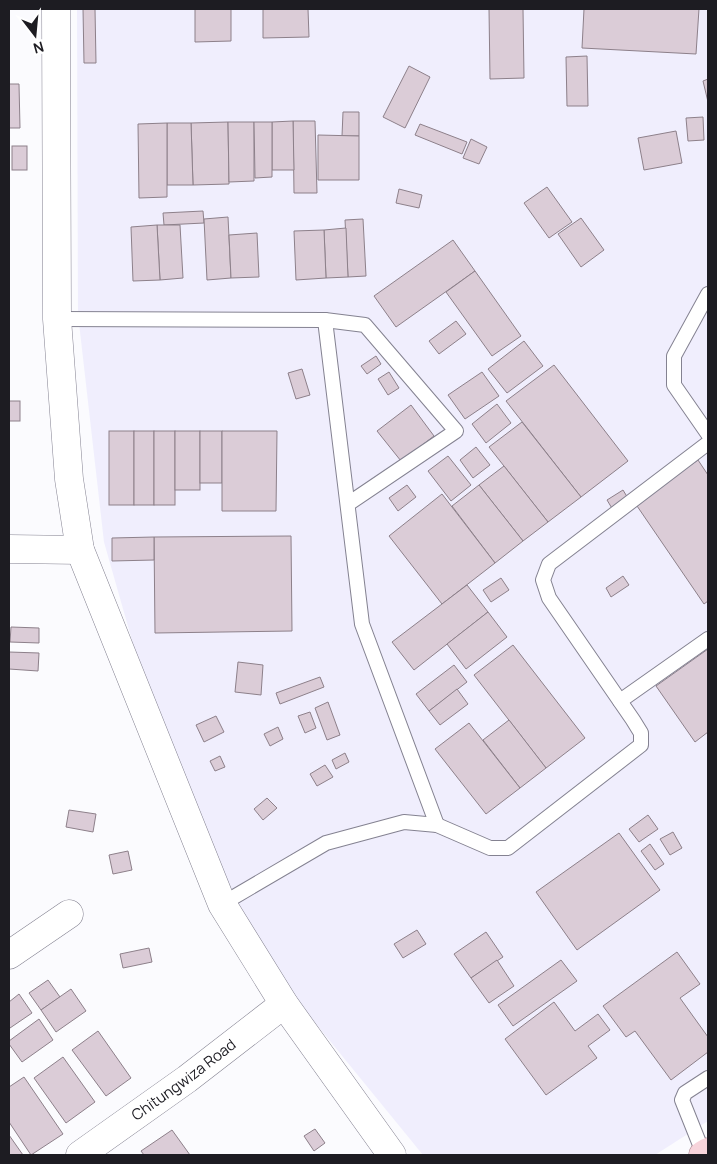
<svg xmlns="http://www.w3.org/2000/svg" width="717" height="1164" viewBox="0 0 717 1164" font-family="Manrope,sans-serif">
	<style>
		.built { fill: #f0eefd }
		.building { fill: #dbccd7; stroke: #8d808a }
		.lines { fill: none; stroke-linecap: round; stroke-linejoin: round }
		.service-casing { stroke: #848291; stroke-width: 16 }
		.minor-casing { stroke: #848291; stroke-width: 29 }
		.primary-casing { stroke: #a7818b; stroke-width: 29 }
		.service { stroke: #fff; stroke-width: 14 }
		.minor { stroke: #fff; stroke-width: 28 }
		.primary { stroke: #f7d4db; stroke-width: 28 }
		.labels { text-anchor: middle; stroke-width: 4; stroke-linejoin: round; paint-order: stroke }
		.street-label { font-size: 15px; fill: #1d1c22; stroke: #fff }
	</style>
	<rect width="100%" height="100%" fill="#fbfbfe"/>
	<polygon class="built" points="77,9 708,9 708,1121 655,1155 423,1155 201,883 104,542 78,314"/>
	<g class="building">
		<polygon points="83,9 95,9 96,63 84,63"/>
		<polygon points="195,9 231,9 231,41 195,42"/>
		<polygon points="263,9 308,9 309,37 263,38"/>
		<polygon points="489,9 523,9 524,78 490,79"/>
		<polygon points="584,9 699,9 696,54 582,48"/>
		<polygon points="587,56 588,106 567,106 566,57"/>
		<polygon points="409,66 430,77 405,128 383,117"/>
		<polygon points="708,79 708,102 703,81"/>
		<polygon points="9,84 19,84 20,128 9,128"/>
		<polygon points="343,112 359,112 359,136 342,136"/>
		<polygon points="703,117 704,140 688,141 686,118"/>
		<polygon points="293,121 315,121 317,193 294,193"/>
		<polygon points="293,121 294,170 272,170 272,122"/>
		<polygon points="228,122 229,184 193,185 191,123"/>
		<polygon points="228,122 254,122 254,181 229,182"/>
		<polygon points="254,122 272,122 272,177 255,178"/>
		<polygon points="167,123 191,123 193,185 167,185"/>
		<polygon points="167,123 167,197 139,198 138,124"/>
		<polygon points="420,124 467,142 462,154 415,135"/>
		<polygon points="676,131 682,163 644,170 638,138"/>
		<polygon points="318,135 359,136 359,180 318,180"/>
		<polygon points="471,139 487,147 479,164 463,158"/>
		<rect x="12" y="146" width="15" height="24"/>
		<polygon points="547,187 572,222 549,238 524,203"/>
		<polygon points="399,189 422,195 419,208 396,203"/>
		<polygon points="203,211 204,223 164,225 163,213"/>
		<polygon points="228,217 231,278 207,280 204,219"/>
		<polygon points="581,218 604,250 581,267 558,234"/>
		<polygon points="363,219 366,276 348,277 345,220"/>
		<polygon points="157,225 180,225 183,278 160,280"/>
		<polygon points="157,225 160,280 133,281 131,227"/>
		<polygon points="346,228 348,277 326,278 324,230"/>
		<polygon points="324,230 326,278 296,280 294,231"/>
		<polygon points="257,233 259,277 231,278 229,235"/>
		<polygon points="453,240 475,271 396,327 374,296"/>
		<polygon points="475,271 521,336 492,356 446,292"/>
		<polygon points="456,321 466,334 439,354 429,341"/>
		<polygon points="524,341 543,366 507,393 488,369"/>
		<polygon points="376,356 381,364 367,374 361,366"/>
		<polygon points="554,365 628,461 581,497 506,401"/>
		<polygon points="302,369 310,395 296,399 288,373"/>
		<polygon points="389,372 399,388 388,395 378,379"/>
		<polygon points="482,372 499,396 465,419 448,395"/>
		<rect x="9" y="401" width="11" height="20"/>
		<polygon points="497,404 511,423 486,443 472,424"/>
		<polygon points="411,405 434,436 401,461 377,431"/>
		<polygon points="522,422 581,497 548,522 489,447"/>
		<rect x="109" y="431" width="25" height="74"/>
		<rect x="134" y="431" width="20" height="74"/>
		<rect x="154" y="431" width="21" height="74"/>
		<rect x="175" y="431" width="25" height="59"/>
		<rect x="200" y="431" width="22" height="52"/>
		<polygon points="222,431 277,431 276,511 222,511"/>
		<polygon points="476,447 490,465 473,478 460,460"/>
		<polygon points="448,456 471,485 451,501 428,471"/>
		<polygon points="698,460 708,475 708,601 704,604 635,503"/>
		<polygon points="504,466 548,522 523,541 479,485"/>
		<polygon points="407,485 416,497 398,511 389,498"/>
		<polygon points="479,485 523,541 495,563 452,506"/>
		<polygon points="623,490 629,500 613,510 607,500"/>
		<polygon points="442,494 495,563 442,604 389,536"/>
		<polygon points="291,536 292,631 155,633 154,537"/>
		<polygon points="154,537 154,560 112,561 112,538"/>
		<polygon points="623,576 629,585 611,597 606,588"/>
		<polygon points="501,578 509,590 491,602 483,590"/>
		<polygon points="467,585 488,612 414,670 392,642"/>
		<polygon points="488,612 507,637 466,669 447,644"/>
		<polygon points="11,627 39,628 39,643 10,642"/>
		<polygon points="513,645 585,738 546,768 474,675"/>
		<polygon points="708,649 708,732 695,742 656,686"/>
		<polygon points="9,652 39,653 38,671 9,669"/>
		<polygon points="238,662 263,665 261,695 235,692"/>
		<polygon points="454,665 467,682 429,711 416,694"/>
		<polygon points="320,677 324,687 280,704 276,693"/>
		<polygon points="457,689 468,704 440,725 429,711"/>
		<polygon points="328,702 340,735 327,740 315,708"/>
		<polygon points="310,712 316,728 305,733 298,716"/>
		<polygon points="216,716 224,732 204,742 196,725"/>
		<polygon points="509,720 546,768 520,788 483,740"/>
		<polygon points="469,723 520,788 486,814 435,749"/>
		<polygon points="278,727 283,739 270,746 264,734"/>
		<polygon points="345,753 349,762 336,769 332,760"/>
		<polygon points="220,756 225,767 215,771 210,761"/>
		<polygon points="325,765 333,777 317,786 310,774"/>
		<polygon points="267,798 277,808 263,820 254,809"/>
		<polygon points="69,810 96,814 93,832 66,827"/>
		<polygon points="648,815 658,829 639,842 629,829"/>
		<polygon points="673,832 682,848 670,855 660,839"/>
		<polygon points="619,833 660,890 577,950 536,892"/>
		<polygon points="650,844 664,864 655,870 641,851"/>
		<polygon points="128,851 132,870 113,874 109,855"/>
		<polygon points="417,930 426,944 403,958 394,944"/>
		<polygon points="486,932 503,957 471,978 454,954"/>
		<polygon points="149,948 152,962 123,968 120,954"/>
		<polygon points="677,952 700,984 680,998 708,1037 708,1052 671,1080 635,1031 626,1037 603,1006"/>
		<polygon points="497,960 514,986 489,1003 471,978"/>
		<polygon points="561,960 577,981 513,1026 498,1005"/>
		<polygon points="48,980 60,997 41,1010 29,993"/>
		<polygon points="71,989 86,1011 56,1032 41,1010"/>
		<polygon points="19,994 32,1013 10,1028 9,1026 9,1002"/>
		<polygon points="554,1002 575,1031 598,1014 610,1030 588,1046 597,1058 546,1095 505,1039"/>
		<polygon points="39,1019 53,1040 22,1062 9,1044 9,1041"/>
		<polygon points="98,1031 131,1078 106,1096 72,1050"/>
		<polygon points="63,1057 95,1102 66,1123 34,1078"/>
		<polygon points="24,1077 63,1134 31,1155 9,1122 9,1087"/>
		<polygon points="315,1129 325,1143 314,1151 304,1136"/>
		<polygon points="172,1130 190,1155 144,1155 141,1151"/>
		<polygon points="9,1135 23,1155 9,1155"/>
	</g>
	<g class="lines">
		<defs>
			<g id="service">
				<polyline points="708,294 674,356 674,385 708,434"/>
				<polyline points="57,319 325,320 362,624 437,825"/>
				<polyline points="325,320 365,325 456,431 348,504"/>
				<polyline points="620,701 708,639"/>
				<polyline points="222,904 326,843 404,822 437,825 490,848 508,848 641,745 641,733 633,720 549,598 543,580 549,564 708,443"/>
				<polyline points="704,1155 682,1100 685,1093 708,1078"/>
			</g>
			<g id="minor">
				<polyline points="56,9 57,319 69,479 80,550 222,904 284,1004 392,1155"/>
				<polyline points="9,549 80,550"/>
				<polyline points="9,955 69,914"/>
				<path id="s1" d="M80 1155 187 1079 284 1004"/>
			</g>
			<polyline id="primary" points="703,1155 708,1152"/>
		</defs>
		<use href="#service" class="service-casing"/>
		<use href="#minor" class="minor-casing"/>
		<use href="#primary" class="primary-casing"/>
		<use href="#service" class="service"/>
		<use href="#minor" class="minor"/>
		<use href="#primary" class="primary"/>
	</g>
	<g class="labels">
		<g class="street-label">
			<text dy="5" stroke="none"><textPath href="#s1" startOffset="128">Chitungwiza Road</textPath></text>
		</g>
	</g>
	<rect width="717" height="1164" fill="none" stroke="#1d1c22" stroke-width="20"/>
	<g transform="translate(35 35) rotate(164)" stroke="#ffffff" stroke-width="4" paint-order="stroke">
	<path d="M0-4L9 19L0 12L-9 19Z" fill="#1d1c22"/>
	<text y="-8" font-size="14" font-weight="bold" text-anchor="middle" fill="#1d1c22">N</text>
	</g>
</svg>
